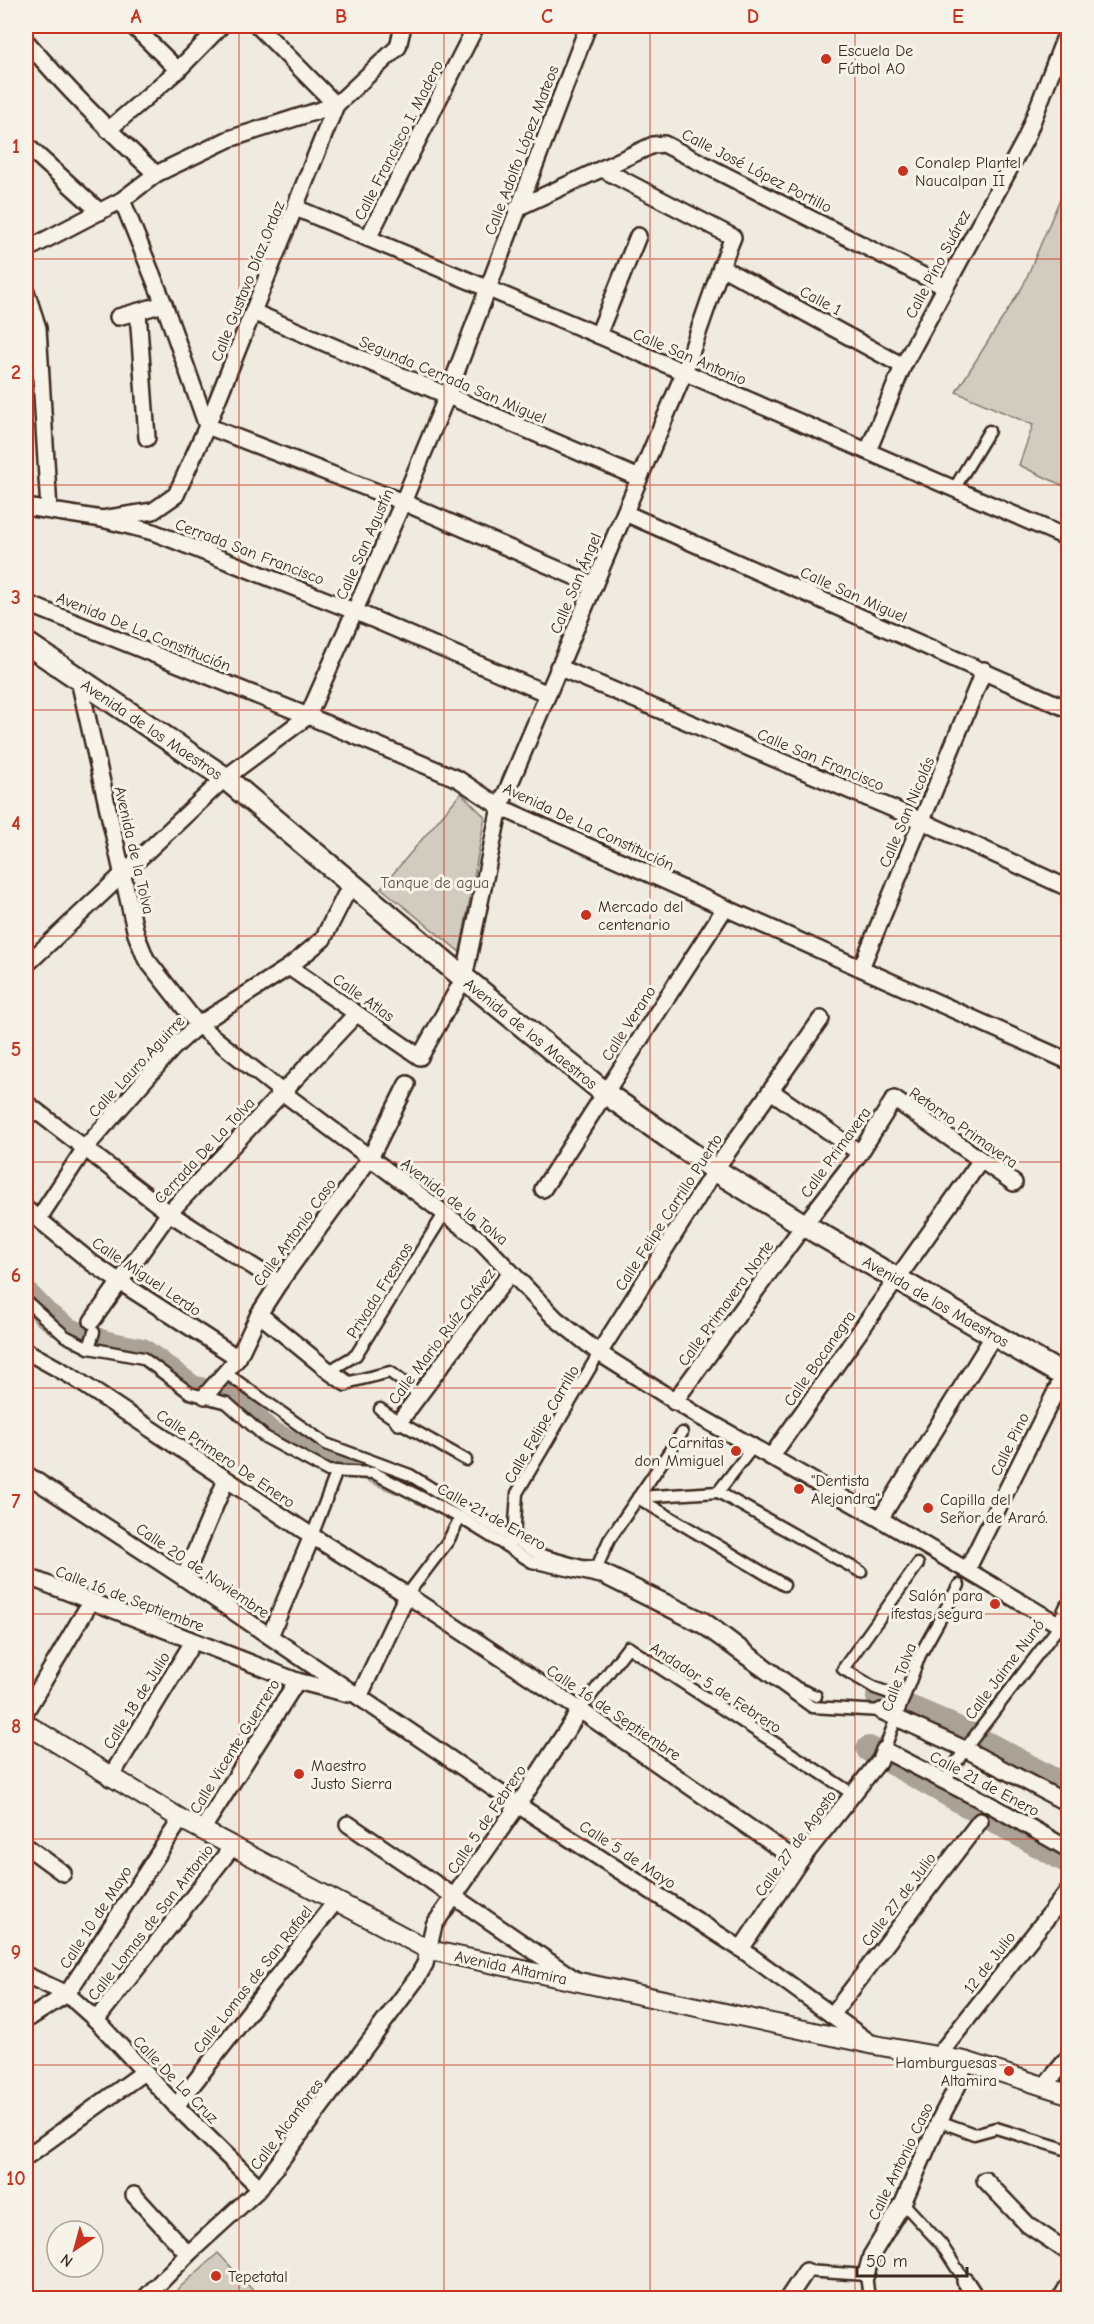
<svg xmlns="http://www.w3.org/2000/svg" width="1094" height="2324" viewBox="0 0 1094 2324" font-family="'Comic Neue',sans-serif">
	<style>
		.green { fill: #d1cbc0; stroke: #867a6f; stroke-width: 1.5 }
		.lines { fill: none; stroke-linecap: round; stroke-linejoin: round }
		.river { stroke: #aaa296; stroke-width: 26 }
		.pedestrian-casing { stroke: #3b2a1e; stroke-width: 15 }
		.minor-casing { stroke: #3b2a1e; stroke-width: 20 }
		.tertiary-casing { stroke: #3b2a1e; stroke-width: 22 }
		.secondary-casing { stroke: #3b2a1e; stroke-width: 26 }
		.pedestrian { stroke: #f7f3e8; stroke-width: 10 }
		.minor { stroke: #f7f3e8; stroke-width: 15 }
		.tertiary { stroke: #f7f3e8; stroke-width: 18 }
		.secondary { stroke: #f7f3e8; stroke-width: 21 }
		.grid { fill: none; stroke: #c8321e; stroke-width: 1.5; stroke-opacity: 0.55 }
		.poi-dot { fill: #c8321e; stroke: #f7f3e8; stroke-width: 2 }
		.labels { text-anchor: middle; stroke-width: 6; stroke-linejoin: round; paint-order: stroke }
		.poi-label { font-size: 16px; fill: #3b2a1e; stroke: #f7f3e8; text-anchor: start }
		.street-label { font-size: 16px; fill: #3b2a1e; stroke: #f7f3e8 }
		.park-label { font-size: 16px; fill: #605246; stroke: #f7f3e8 }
		.neatline { fill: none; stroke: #c8321e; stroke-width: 2 }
		.grid-label { font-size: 20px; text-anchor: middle; font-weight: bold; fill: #c8321e }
	</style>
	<rect width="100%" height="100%" fill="#efebe0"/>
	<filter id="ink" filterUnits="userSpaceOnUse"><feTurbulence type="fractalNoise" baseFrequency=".0167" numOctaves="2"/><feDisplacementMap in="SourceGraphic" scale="12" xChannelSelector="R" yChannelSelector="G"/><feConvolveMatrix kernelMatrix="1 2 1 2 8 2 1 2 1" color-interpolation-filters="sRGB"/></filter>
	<g filter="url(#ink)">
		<g class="green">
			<polygon points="1068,180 1068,488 1019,465 1033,425 956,392 1023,286"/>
			<polygon points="461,793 485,817 460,952 381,888"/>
			<polygon points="218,2253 260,2298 168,2298"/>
		</g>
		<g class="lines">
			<g class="river">
				<polyline points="26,1294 46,1315 69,1331 107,1344 142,1351 192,1388 228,1397 243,1407 268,1432 329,1463 368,1468 398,1481"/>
				<path d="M879 1697C941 1717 997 1750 1054 1781"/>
				<polyline points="869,1749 1068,1861"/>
			</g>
			<defs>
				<g id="pedestrian">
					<polyline points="954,489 989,431"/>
					<polyline points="26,1301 65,1336 89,1348 143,1358 190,1393 227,1403 265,1437 328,1471 374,1473 461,1518 532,1562 603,1578 701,1627 812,1707 881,1711"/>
					<polyline points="89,1348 94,1332"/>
					<polyline points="329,1371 356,1355 444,1214"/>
					<polyline points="227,1374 326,1444 410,1475 538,1554 582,1566 597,1567 706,1619 797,1688 816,1696"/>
					<polyline points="346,1383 390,1372 420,1395"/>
					<polyline points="380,1409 399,1422 466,1460"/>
					<polyline points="718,1492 861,1572 853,1567"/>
					<polyline points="638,1497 718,1492 749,1452 739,1445"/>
					<polyline points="638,1498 784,1585"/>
					<polyline points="312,1536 337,1471"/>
					<polyline points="510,1543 514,1538 517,1493 599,1353"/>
					<polyline points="597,1567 609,1540 682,1433"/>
					<polyline points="407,1595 448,1541 459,1520"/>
					<polyline points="904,1698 875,1688 843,1669 918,1564"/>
					<polyline points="580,1710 628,1647 853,1794"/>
					<polyline points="884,1750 920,1655 959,1585"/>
					<polyline points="945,1781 965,1749 1060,1625"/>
					<polyline points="939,2121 974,2134 996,2128 1068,2150"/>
					<polyline points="903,2203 941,2244 965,2281"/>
					<polyline points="806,2271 866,2275 869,2298"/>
				</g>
				<g id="minor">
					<polyline points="133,26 178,70"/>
					<polyline points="258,26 336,105"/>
					<path d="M26 41C66 88 110 132 156 174"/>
					<polyline points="108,130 178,70 221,26"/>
					<polyline points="26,145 100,212"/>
					<polyline points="122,200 164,304 207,426 403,502 594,585"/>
					<polyline points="296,208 598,335 1068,538"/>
					<polyline points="517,208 653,145 664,144 945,287"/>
					<polyline points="368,238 476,26"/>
					<polyline points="26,250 122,200 156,174 229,139 336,105"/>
					<polyline points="721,267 903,366"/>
					<polyline points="26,291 38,328 49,510"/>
					<polyline points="138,312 147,438"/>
					<polyline points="253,312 639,478"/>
					<polyline points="118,317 164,304"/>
					<polyline points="598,335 638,236"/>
					<polyline points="868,451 903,366 1026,138 1068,29"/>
					<polyline points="26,507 102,519 153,532 354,611 548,694"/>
					<polyline points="625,513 1068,709"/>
					<polyline points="102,519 153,511 176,495 207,426 336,105 398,47 403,26"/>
					<polyline points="26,603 308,716 458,779 500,807 1068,1061"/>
					<polyline points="558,667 922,821 1068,888"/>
					<polyline points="79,680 136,934 146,959 198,1025 282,1092 480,1240 555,1318 599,1353 697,1415 880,1519 1068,1630"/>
					<polyline points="26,965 225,778 308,716 403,502 447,396 588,26"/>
					<polyline points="289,967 420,1057 464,978 500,807 684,373 721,267 733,237 604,170"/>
					<polyline points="861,968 984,670"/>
					<polyline points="771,1091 860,1153"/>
					<polyline points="26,1103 169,1213 279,1283"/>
					<polyline points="543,1189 725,908"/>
					<polyline points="26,1209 92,1263 120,1282 238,1358"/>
					<polyline points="39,1218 85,1148 172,1049 198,1025 289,967 323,939 351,884"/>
					<polyline points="259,1314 329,1371 346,1383"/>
					<polyline points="92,1321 169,1213 356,1014"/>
					<polyline points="26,1351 71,1376 312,1536 407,1595 580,1710 799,1862"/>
					<polyline points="599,1353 715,1170 821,1019"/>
					<polyline points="205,1396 238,1358 259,1314 279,1283 370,1158 407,1084"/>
					<polyline points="674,1402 804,1225 860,1153 894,1099 1014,1183"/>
					<polyline points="399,1422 511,1272"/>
					<polyline points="771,1457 981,1160"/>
					<polyline points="26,1474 184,1578 518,1805 741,1949 872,2044"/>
					<polyline points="880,1519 994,1335"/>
					<polyline points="967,1570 1067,1369"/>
					<polyline points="26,1576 297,1681 348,1694"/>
					<polyline points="184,1578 226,1480"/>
					<polyline points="1060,1625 1068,1607"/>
					<polyline points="270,1636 312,1536"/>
					<polyline points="359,1697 407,1595"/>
					<polyline points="26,1711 90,1603"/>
					<polyline points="881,1711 965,1749 1063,1801 1068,1791"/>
					<polyline points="110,1778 193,1642"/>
					<polyline points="348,1824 576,1980"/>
					<polyline points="202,1830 297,1681"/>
					<polyline points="26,1846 63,1873"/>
					<polyline points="741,1949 799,1862 880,1760 884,1750 991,1805 1068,1849"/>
					<polyline points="26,1975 67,1994 96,2020 176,2106 260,2188"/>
					<polyline points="832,2015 980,1821"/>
					<polyline points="26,2020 67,1994 181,1819"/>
					<polyline points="96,2020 233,1846"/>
					<polyline points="938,2056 1068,1891"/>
					<polyline points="1044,2087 1068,2058"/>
					<polyline points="176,2106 335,1902"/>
					<polyline points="26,2157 144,2072"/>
					<polyline points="985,2180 1028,2225 1068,2252"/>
					<polyline points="134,2195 188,2254"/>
					<polyline points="866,2275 871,2256 903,2203 939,2121 958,2085 965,2061"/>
					<polyline points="965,2281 976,2298"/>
					<polyline points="145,2298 188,2254 260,2188 417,1978 425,1964 434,1925 518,1805 580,1710"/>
					<polyline points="788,2298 806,2271"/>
					<polyline points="1061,2298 1068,2286"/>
				</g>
				<polyline id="tertiary" points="26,1724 181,1819 429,1950 875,2045 965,2061 1068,2094"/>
				<polyline id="secondary" points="26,643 225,778 464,978 605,1093 715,1170 804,1225 1068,1378"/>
			</defs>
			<use href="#pedestrian" class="pedestrian-casing"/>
			<use href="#minor" class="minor-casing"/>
			<use href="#tertiary" class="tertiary-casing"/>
			<use href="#secondary" class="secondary-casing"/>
			<use href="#pedestrian" class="pedestrian"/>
			<use href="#minor" class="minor"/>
			<use href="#tertiary" class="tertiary"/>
			<use href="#secondary" class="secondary"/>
		</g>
	</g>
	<path class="grid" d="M239 26V2298M444 26V2298M650 26V2298M855 26V2298M26 259H1068M26 485H1068M26 710H1068M26 936H1068M26 1162H1068M26 1388H1068M26 1614H1068M26 1839H1068M26 2065H1068"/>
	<g class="poi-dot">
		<circle cx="826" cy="59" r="6"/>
		<circle cx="903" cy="171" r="6"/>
		<circle cx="586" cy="915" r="6"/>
		<circle cx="736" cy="1451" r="6"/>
		<circle cx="799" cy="1489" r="6"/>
		<circle cx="928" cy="1508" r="6"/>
		<circle cx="995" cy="1604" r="6"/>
		<circle cx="299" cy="1774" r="6"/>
		<circle cx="1009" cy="2071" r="6"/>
		<circle cx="216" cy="2276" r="6"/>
	</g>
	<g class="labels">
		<g class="poi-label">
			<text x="838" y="56">Escuela De<tspan x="838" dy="18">Fútbol AO</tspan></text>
			<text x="915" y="168">Conalep Plantel<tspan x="915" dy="18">Naucalpan II</tspan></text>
			<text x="598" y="912">Mercado del<tspan x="598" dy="18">centenario</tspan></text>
			<text x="724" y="1448" text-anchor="end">Carnitas<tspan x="724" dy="18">don Mmiguel</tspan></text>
			<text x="811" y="1486">"Dentista<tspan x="811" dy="18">Alejandra"</tspan></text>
			<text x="940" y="1505">Capilla del<tspan x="940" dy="18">Señor de Araró.</tspan></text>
			<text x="983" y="1601" text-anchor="end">Salón para<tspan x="983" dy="18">ifestas segura</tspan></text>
			<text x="311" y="1771">Maestro<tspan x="311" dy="18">Justo Sierra</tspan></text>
			<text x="997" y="2068" text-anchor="end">Hamburguesas<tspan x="997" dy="18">Altamira</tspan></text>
			<text x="228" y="2282">Tepetatal</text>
		</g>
		<g class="street-label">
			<text transform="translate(398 140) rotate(-63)" y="6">Calle Francisco I. Madero</text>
			<text transform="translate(521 150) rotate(-69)" y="6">Calle Adolfo López Mateos</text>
			<text transform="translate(757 170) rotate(27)" y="6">Calle José López Portillo</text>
			<text transform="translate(937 264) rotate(-62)" y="6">Calle Pino Suárez</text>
			<text transform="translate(247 281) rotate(-68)" y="6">Calle Gustavo Díaz Ordaz</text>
			<text transform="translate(821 300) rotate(28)" y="6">Calle 1</text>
			<text transform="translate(690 356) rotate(23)" y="6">Calle San Antonio</text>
			<text transform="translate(453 379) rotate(23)" y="6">Segunda Cerrada San Miguel</text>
			<text transform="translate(364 544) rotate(-66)" y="6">Calle San Agustín</text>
			<text transform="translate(250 551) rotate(21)" y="6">Cerrada San Francisco</text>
			<text transform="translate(575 583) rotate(-67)" y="6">Calle San Ángel</text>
			<text transform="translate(854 594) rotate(24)" y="6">Calle San Miguel</text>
			<text transform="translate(144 631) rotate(22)" y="6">Avenida De La Constitución</text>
			<text transform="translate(152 729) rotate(34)" y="6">Avenida de los Maestros</text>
			<text transform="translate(821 759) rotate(23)" y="6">Calle San Francisco</text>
			<text transform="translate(906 812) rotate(-67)" y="6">Calle San Nicolás</text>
			<text transform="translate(589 826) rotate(25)" y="6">Avenida De La Constitución</text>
			<text transform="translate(135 850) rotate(77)" y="6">Avenida de la Tolva</text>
			<text transform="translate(364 997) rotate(35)" y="6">Calle Atlas</text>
			<text transform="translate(628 1023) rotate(-57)" y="6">Calle Verano</text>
			<text transform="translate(531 1033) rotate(39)" y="6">Avenida de los Maestros</text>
			<text transform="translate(136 1066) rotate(-47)" y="6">Calle Lauro Aguirre</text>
			<text transform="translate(964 1127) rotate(35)" y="6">Retorno Primavera</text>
			<text transform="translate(204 1150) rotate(-47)" y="6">Cerrada De La Tolva</text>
			<text transform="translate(835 1152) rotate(-54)" y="6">Calle Primavera</text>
			<text transform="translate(455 1201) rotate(38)" y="6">Avenida de la Tolva</text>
			<text transform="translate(668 1212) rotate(-57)" y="6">Calle Felipe Carrillo Puerto</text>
			<text transform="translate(294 1232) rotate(-54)" y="6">Calle Antonio Caso</text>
			<text transform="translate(147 1276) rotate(34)" y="6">Calle Miguel Lerdo</text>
			<text transform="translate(379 1290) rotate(-58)" y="6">Privada Fresnos</text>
			<text transform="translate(936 1301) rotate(30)" y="6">Avenida de los Maestros</text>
			<text transform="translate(725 1303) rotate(-54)" y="6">Calle Primavera Norte</text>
			<text transform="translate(441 1336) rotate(-53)" y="6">Calle Mario Ruíz Chávez</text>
			<text transform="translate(819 1358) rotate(-55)" y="6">Calle Bocanegra</text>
			<text transform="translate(541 1424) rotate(-60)" y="6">Calle Felipe Carrillo</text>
			<text transform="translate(1009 1444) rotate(-64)" y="6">Calle Pino</text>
			<text transform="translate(226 1458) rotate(34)" y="6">Calle Primero De Enero</text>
			<text transform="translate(492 1516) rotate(29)" y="6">Calle 21 de Enero</text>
			<text transform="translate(203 1570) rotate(34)" y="6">Calle 20 de Noviembre</text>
			<text transform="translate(130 1598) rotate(21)" y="6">Calle 16 de Septiembre</text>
			<text transform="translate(1004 1669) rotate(-53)" y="6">Calle Jaime Nunó</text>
			<text transform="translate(898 1677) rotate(-69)" y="6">Calle Tolva</text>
			<text transform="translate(716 1687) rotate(33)" y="6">Andador 5 de Febrero</text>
			<text transform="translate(136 1700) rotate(-58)" y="6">Calle 18 de Julio</text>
			<text transform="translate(614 1712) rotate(34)" y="6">Calle 16 de Septiembre</text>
			<text transform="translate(234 1746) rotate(-58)" y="6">Calle Vicente Guerrero</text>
			<text transform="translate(985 1783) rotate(28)" y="6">Calle 21 de Enero</text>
			<text transform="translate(486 1819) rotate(-56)" y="6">Calle 5 de Febrero</text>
			<text transform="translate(795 1843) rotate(-54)" y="6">Calle 27 de Agosto</text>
			<text transform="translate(628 1854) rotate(33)" y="6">Calle 5 de Mayo</text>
			<text transform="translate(898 1899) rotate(-53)" y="6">Calle 27 de Julio</text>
			<text transform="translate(95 1917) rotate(-57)" y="6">Calle 10 de Mayo</text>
			<text transform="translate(150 1922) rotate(-52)" y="6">Calle Lomas de San Antonio</text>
			<text transform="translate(989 1962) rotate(-52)" y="6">12 de Julio</text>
			<text transform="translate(511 1967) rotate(12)" y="6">Avenida Altamira</text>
			<text transform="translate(252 1979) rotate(-52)" y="6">Calle Lomas de San Rafael</text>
			<text transform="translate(176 2079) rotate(46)" y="6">Calle De La Cruz</text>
			<text transform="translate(286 2124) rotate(-53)" y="6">Calle Alcanfores</text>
			<text transform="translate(900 2161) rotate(-64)" y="6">Calle Antonio Caso</text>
		</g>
		<g class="park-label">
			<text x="435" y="888">Tanque de agua</text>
		</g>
	</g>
	<rect width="1094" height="2324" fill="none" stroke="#f7f3e8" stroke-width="66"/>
	<g transform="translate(75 2249) rotate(216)"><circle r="28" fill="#f7f3e8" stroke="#aca397" stroke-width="1.5"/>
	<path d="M0-4.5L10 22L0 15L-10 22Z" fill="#c8321e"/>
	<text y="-9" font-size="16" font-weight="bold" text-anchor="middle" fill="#3b2a1e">N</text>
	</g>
	<path d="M857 2267v9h110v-9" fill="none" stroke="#3b2a1e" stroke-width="3"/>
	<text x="866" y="2267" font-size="18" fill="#3b2a1e" stroke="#f7f3e8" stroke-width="4.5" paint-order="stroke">50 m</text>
	<rect x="33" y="33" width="1028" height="2258" class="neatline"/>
	<g class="grid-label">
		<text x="136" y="23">A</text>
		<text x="341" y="23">B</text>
		<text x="547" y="23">C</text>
		<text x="753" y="23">D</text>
		<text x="958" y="23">E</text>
		<text x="16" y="153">1</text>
		<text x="16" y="379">2</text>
		<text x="16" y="604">3</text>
		<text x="16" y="830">4</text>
		<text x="16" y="1056">5</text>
		<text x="16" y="1282">6</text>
		<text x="16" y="1508">7</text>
		<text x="16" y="1733">8</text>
		<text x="16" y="1959">9</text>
		<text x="16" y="2185">10</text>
	</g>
</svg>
